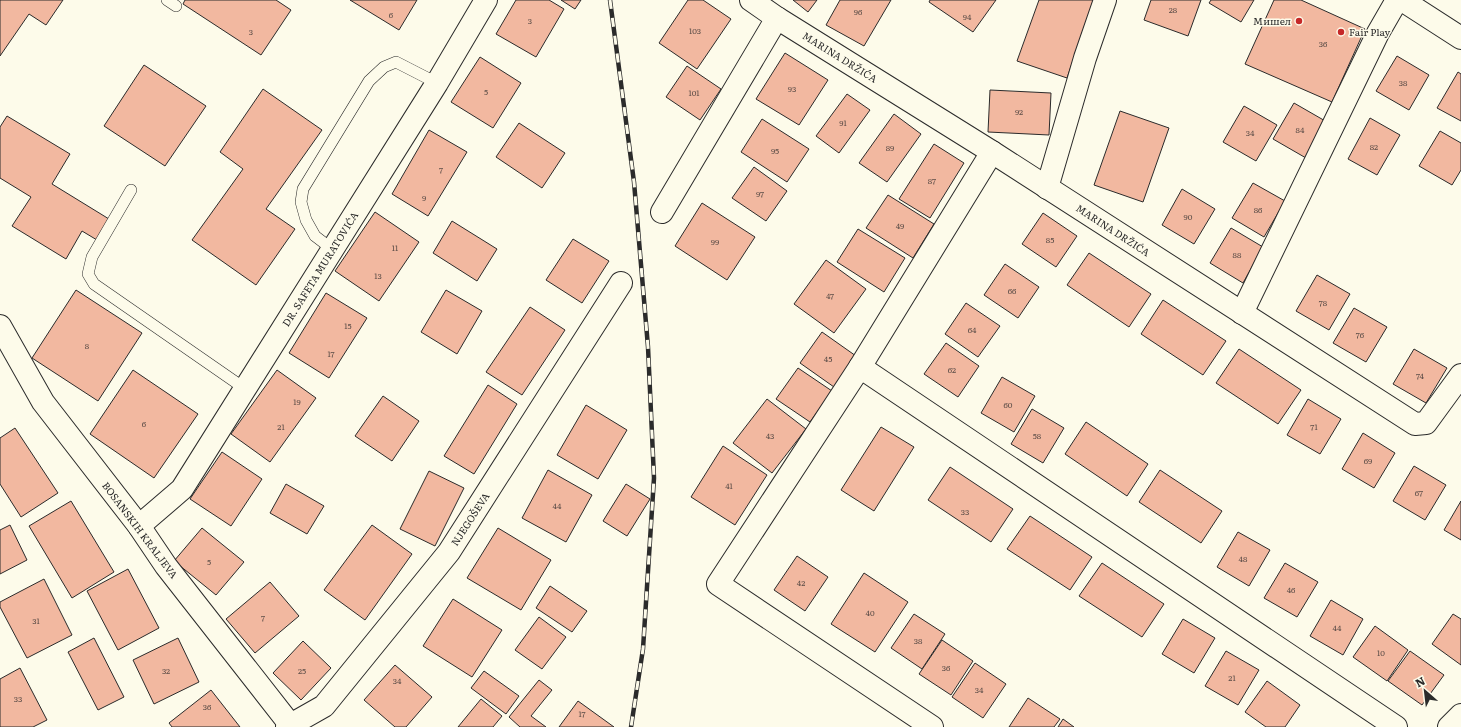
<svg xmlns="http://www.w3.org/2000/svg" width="1461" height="727" viewBox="0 0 1461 727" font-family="Literata,serif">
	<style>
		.building { fill: #f2b8a0; stroke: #2b2b2b }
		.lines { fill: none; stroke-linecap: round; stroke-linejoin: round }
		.lane-casing { stroke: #2b2b2b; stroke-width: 12 }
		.street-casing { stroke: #2b2b2b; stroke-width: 24 }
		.secondary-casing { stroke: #2b2b2b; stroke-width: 24 }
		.lane { stroke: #fdfbea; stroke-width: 11 }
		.street { stroke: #fdfbea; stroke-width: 22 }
		.secondary { stroke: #fdfbea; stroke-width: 22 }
		.rail-casing { stroke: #2b2b2b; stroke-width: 4.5 }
		.rail { stroke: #fdfbea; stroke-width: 3; stroke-dasharray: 9; stroke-linecap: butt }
		.poi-dot { fill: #c62828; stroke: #fdfbea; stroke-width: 1.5 }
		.labels { text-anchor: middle; stroke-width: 3; stroke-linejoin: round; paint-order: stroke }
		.number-label { font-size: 8px; fill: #5d4e48 }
		.poi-label { font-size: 10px; fill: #2b2b2b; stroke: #fdfbea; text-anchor: end }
		.street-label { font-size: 10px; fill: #2b2b2b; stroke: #fdfbea }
	</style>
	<rect width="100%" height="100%" fill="#fdfbea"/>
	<g class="building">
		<polygon points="0,0 63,0 46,25 29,14 0,56"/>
		<polygon points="185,0 276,0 291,10 261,55 183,4"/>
		<polygon points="350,0 417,0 399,30"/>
		<polygon points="516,0 549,0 564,9 536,57 496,34"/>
		<polygon points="561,0 581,0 575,9"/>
		<polygon points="688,0 703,0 731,19 697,69 659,43"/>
		<polygon points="793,0 817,0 808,12"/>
		<polygon points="840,0 891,0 864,46 826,25"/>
		<polygon points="930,0 996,0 973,32 929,2"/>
		<polygon points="1039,0 1094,0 1067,78 1017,61"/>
		<polygon points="1151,0 1201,0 1188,36 1144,20"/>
		<polygon points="1211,0 1254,0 1241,22 1209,3"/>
		<polygon points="1274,0 1301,0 1365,29 1332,102 1245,64"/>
		<polygon points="785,53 828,80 799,125 756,99"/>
		<polygon points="1397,56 1429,75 1409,110 1376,91"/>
		<polygon points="480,57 521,83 493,128 451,102"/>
		<polygon points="144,65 206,106 165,166 104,126"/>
		<polygon points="687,66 721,89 700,120 666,97"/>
		<polygon points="1458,72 1461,74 1461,121 1437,108"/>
		<polygon points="263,89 322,130 266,209 295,229 256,285 192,240 243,169 220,152"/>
		<polygon points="990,90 1051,93 1049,135 988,132"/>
		<polygon points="847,94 870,110 839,153 816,136"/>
		<polygon points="1294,103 1327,122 1306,158 1273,139"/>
		<polygon points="1244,106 1277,125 1256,161 1223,142"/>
		<polygon points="1120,111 1169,128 1143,202 1094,185"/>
		<polygon points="894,114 921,134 887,182 859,163"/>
		<polygon points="7,116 70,154 52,184 109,219 97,240 82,231 66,259 12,226 31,197 0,178 0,127"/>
		<polygon points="1370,118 1400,135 1377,175 1348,159"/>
		<polygon points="762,119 809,149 787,182 741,152"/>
		<polygon points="519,123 565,153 542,188 496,157"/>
		<polygon points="429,130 467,152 428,216 392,194"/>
		<polygon points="1440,131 1461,143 1461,170 1452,185 1419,166"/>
		<polygon points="934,144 964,163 930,218 899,199"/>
		<polygon points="754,167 787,191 766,221 732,198"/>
		<polygon points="1253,183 1285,201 1264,237 1232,218"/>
		<polygon points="1182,189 1215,209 1194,244 1162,225"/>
		<polygon points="888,195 934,224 913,258 866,228"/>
		<polygon points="702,203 755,237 727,280 675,246"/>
		<polygon points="375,212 419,242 379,301 335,271"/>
		<polygon points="1043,213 1077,236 1056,267 1022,244"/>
		<polygon points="452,221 497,249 477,281 433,253"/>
		<polygon points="1231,228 1263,247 1243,283 1210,263"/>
		<polygon points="858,229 905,258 884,292 837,262"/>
		<polygon points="573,239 609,261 582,303 546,280"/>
		<polygon points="1089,253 1151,294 1129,327 1067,285"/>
		<polygon points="826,260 866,289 834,333 794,304"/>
		<polygon points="1005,264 1039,287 1018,318 984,295"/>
		<polygon points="1317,275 1350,294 1329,330 1296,311"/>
		<polygon points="76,290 142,333 98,401 32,358"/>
		<polygon points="446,290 482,311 457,354 421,332"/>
		<polygon points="326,293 367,318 329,378 289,353"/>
		<polygon points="1163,300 1226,341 1203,375 1141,334"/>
		<polygon points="966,303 1000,326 978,357 945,334"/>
		<polygon points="530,307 565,330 522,395 486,372"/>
		<polygon points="1354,308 1387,327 1366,362 1333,343"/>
		<polygon points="822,332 856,356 834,387 800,363"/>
		<polygon points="946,343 979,366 958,397 924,374"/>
		<polygon points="1239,349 1301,390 1278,424 1216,383"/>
		<polygon points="1414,349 1447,368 1426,403 1393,384"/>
		<polygon points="798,368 832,391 810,422 776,399"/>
		<polygon points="133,370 198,414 154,478 90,434"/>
		<polygon points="277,370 316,398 270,462 231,434"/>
		<polygon points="1002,377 1035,396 1014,432 981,413"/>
		<polygon points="488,385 517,404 474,474 444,456"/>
		<polygon points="383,396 419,421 392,461 355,436"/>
		<polygon points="767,399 806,429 772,473 733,443"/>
		<polygon points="1308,399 1341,419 1320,454 1287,435"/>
		<polygon points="586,405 627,430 598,479 557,455"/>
		<polygon points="1032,409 1064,428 1043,463 1011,444"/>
		<polygon points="1086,422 1148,464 1127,496 1065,454"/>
		<polygon points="881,427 914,447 874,511 841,490"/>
		<polygon points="15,428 58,493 21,517 0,484 0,438"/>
		<polygon points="1363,433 1395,453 1374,488 1342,469"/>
		<polygon points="723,446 767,475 735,525 691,497"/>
		<polygon points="222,452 262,479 231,526 190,499"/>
		<polygon points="1414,466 1446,485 1425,520 1393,501"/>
		<polygon points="950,467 1013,509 991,542 928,500"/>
		<polygon points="548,470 592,495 566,542 522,518"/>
		<polygon points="1160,470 1222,511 1201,543 1139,502"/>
		<polygon points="429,471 464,488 435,546 400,529"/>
		<polygon points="286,484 324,506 307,534 270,513"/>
		<polygon points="626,484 650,499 627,536 603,521"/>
		<polygon points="71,501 114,572 72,598 29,526"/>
		<polygon points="1461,501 1461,540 1444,530"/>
		<polygon points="1030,516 1092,557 1070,590 1007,549"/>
		<polygon points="10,525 27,560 0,574 0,530"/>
		<polygon points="372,525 412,554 365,620 324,590"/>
		<polygon points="202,528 244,562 216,595 174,561"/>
		<polygon points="498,528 551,560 521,610 467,578"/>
		<polygon points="1238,532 1270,550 1249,586 1217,567"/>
		<polygon points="797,556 828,577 805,611 774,590"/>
		<polygon points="1102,563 1164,604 1142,637 1079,596"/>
		<polygon points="1285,563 1318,582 1297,617 1264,598"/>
		<polygon points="128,569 159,628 118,650 87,591"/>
		<polygon points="864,573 908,602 875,652 831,624"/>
		<polygon points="44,579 72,635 27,658 0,607 0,602"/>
		<polygon points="270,582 299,616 255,653 226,619"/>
		<polygon points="550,586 587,611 572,632 536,608"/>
		<polygon points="453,599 502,630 472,677 423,646"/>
		<polygon points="1331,600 1363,619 1343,655 1310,636"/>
		<polygon points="914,614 945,634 922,669 891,648"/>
		<polygon points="1453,614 1461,619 1461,665 1432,644"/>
		<polygon points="539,617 566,637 542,669 515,650"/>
		<polygon points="1183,619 1215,638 1194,673 1162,654"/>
		<polygon points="1375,626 1408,650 1387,681 1353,657"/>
		<polygon points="94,638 124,697 98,710 68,652"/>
		<polygon points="178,638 199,682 154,704 133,660"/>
		<polygon points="942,640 973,661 951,695 919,674"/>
		<polygon points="303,641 331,668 301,700 273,673"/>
		<polygon points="1226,651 1259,670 1238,705 1205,686"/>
		<polygon points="1410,651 1444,675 1422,705 1388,681"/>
		<polygon points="975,663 1006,684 983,718 952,697"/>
		<polygon points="395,665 432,697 406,727 395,727 364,700"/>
		<polygon points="20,668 47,720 33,727 0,727 0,679"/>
		<polygon points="484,671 519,696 506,714 471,688"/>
		<polygon points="539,680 552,690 531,716 546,727 520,727 509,717"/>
		<polygon points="1267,681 1300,705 1285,727 1266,727 1245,712"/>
		<polygon points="211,690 240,727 172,727 169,723"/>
		<polygon points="1028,698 1060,719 1054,727 1009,727"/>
		<polygon points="481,699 502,716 493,727 458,727"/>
		<polygon points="578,701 614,727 559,727"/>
		<polygon points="1063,719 1074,727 1058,727"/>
	</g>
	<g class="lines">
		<defs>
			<g id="lane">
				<polyline points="167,0 176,6"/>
				<polyline points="131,190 92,257 88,274 94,284 244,388"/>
				<polyline points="332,249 315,236 306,220 301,202 303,189 369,81 384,67 396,62 437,83"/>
			</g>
			<g id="street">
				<polyline points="751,0 777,18 992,152 1415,424 1426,423 1461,375"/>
				<polyline points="992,152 860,367 1396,727"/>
				<polyline points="1047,188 1085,58 1105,0"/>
				<polyline points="662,212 777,18"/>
				<polyline points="1242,313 1378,33 1397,0"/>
				<polyline points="0,326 43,402 139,526 166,566 292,727"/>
				<polyline points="860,367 718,584 932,727"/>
				<polyline points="139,526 182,489 437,83 486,0"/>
				<polyline points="287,727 324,706 449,552 621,283"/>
				<polyline points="1449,727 1461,715"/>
			</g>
			<polyline id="secondary" points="1402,0 1461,38"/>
		</defs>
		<use href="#lane" class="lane-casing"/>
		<use href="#street" class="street-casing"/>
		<use href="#secondary" class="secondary-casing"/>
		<use href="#lane" class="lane"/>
		<use href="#street" class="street"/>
		<use href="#secondary" class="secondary"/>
		<defs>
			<polyline id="rail" points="610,0 634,182 648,347 654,478 643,649 631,727"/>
		</defs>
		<use href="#rail" class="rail-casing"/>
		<use href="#rail" class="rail"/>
	</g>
	<g class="poi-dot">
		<circle cx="1299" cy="21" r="4"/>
		<circle cx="1341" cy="32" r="4"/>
	</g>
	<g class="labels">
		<g class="number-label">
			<text x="1173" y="13">28</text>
			<text x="858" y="15">96</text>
			<text x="391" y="18">6</text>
			<text x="967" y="20">94</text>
			<text x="530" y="24">3</text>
			<text x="695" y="34">103</text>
			<text x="251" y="35">3</text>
			<text x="1323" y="47">36</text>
			<text x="1403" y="86">38</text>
			<text x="792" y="92">93</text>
			<text x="486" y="95">5</text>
			<text x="694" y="96">101</text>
			<text x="1019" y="115">92</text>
			<text x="843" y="126">91</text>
			<text x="1300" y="133">84</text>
			<text x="1250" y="136">34</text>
			<text x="1374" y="150">82</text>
			<text x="890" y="151">89</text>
			<text x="775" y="154">95</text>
			<text x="441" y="173">7</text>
			<text x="932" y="184">87</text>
			<text x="760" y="197">97</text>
			<text x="424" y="201">9</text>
			<text x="1258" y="213">86</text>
			<text x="1188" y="220">90</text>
			<text x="900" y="229">49</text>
			<text x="1050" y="243">85</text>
			<text x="715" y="245">99</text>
			<text x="395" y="251">11</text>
			<text x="1237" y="258">88</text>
			<text x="378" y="279">13</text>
			<text x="1012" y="294">66</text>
			<text x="830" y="299">47</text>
			<text x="1323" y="306">78</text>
			<text x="348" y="329">15</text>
			<text x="972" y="333">64</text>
			<text x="1360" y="338">76</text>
			<text x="87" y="349">8</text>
			<text x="331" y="357">17</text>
			<text x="828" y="362">45</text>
			<text x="952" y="373">62</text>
			<text x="1420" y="379">74</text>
			<text x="297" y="405">19</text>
			<text x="1008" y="408">60</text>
			<text x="144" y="427">6</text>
			<text x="281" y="430">21</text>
			<text x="1314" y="430">71</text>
			<text x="770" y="439">43</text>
			<text x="1037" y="439">58</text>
			<text x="1368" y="464">69</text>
			<text x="729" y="489">41</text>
			<text x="1419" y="496">67</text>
			<text x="557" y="509">44</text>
			<text x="965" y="515">33</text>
			<text x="1243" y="562">48</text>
			<text x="209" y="565">5</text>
			<text x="801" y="586">42</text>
			<text x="1291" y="593">46</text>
			<text x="870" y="616">40</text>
			<text x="263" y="621">7</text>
			<text x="36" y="624">31</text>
			<text x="1337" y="631">44</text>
			<text x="918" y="644">38</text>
			<text x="1381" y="656">10</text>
			<text x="946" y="671">36</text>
			<text x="166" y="674">32</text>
			<text x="302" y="674">25</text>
			<text x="1232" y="681">21</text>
			<text x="397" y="684">34</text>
			<text x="979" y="693">34</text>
			<text x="18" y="702">33</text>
			<text x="207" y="710">36</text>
			<text x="582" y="717">17</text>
		</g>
		<g class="poi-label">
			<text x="1291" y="25">Мишел</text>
			<text x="1349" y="36" text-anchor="start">Fair Play</text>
		</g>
		<g class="street-label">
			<text transform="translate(840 57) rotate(32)" y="4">MARINA DRŽIĆA</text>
			<text transform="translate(1113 230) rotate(33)" y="4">MARINA DRŽIĆA</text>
			<text transform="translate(320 269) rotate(-58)" y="4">DR. SAFETA MURATOVIĆA</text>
			<text transform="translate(470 519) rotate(-57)" y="4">NJEGOŠEVA</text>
			<text transform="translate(140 530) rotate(53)" y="4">BOSANSKIH KRALJEVA</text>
		</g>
	</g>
	<g transform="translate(1425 691) rotate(332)" stroke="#fdfbea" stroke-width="3" paint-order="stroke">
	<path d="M0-3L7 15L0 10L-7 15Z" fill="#2b2b2b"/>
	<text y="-6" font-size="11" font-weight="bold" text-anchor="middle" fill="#2b2b2b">N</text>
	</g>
</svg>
